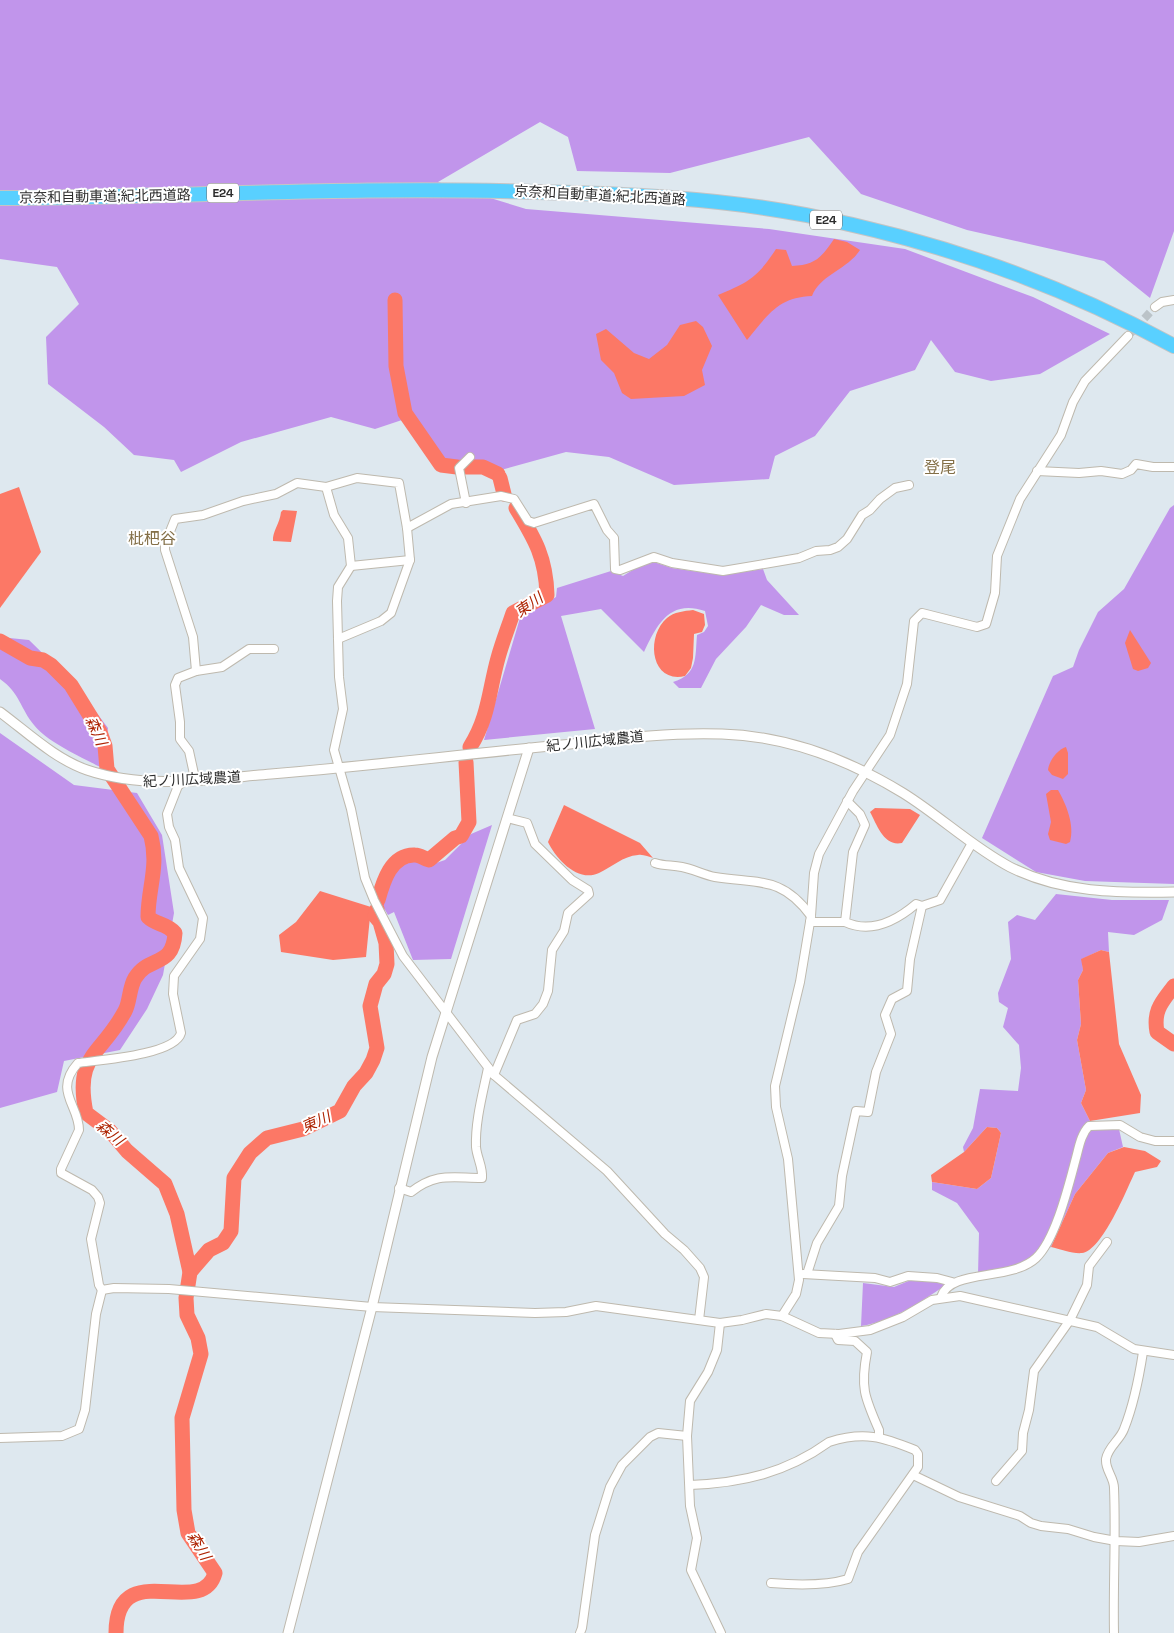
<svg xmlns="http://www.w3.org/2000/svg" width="1174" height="1633" viewBox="0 0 1174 1633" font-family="'Space Grotesk','Noto Sans JP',sans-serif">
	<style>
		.green { fill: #c195eb }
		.water { fill: #fc7866 }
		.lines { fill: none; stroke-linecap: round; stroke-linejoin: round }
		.river { stroke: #fc7866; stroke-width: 15 }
		.minor-tunnel { stroke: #bbc3c8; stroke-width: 8; stroke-dasharray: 8 4; stroke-linecap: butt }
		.minor-casing { stroke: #beb9ae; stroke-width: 10 }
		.tertiary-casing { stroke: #beb9ae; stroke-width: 11 }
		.motorway-casing { stroke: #c4c4c4; stroke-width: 16 }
		.minor { stroke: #fff; stroke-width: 8 }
		.tertiary { stroke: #fff; stroke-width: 9 }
		.motorway { stroke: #59d0ff; stroke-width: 14 }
		.labels { text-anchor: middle; stroke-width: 4; stroke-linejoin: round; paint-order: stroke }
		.shield { fill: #fff; stroke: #6c6c6c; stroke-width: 1 }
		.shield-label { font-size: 12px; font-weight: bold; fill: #2d2d2d }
		.street-label { font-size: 14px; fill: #2d2d2d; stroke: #fff }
		.water-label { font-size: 15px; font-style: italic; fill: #ad2200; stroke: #fff }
		.quarter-label { font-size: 16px; fill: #836f47; stroke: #fff }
	</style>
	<rect width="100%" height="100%" fill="#dee8ef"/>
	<g class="green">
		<polygon points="0,0 1174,0 1174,231 1150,298 1104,261 967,230 861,194 809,137 670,173 577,171 568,137 540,122 438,182 526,209 769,229 905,249 1033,297 1110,334 1040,374 991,381 955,372 931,340 915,370 850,391 815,436 775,456 769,479 674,485 609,457 566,452 501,470 454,465 427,457 421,440 405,419 375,429 331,417 241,442 181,472 174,460 134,455 104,427 48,384 46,337 79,304 57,267 0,259"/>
		<polygon points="1174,505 1174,884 1085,881 1036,872 982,838 1053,676 1073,667 1079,650 1098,612 1124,589 1170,508"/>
		<path d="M654 562 672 568 721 575 763 569 767 580 799 615H784L761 605 746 627 716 659 701 688H679L673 682C698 674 695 658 697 635L704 632 708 626 705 611C670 599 657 624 644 652L601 609 561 616 595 729 484 740 520 618 556 597 557 588 611 571 623 576 639 566Z"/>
		<path d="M0 637 29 640 77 687 108 728 102 768C83 758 47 742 34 725 20 708 20 693 0 679Z"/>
		<polygon points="0,733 74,785 137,793 162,835 174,913 163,975 147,1009 120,1050 64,1061 57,1092 0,1108"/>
		<path d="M492 825 451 959 413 960 394 912 388 915 382 905C389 878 394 849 430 865L445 860 471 834Z"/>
		<polygon points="1056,894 1112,900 1169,900 1162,920 1134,935 1108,932 1109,952 1101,950 1082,959 1083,970 1078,980 1081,1024 1077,1040 1086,1090 1081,1103 1090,1121 1119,1129 1123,1147 1108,1153 1075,1194 1051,1247 1007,1272 978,1275 979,1233 957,1203 932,1190 932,1182 977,1189 991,1178 1001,1133 997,1128 987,1127 964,1152 963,1147 973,1128 980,1089 1018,1091 1021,1068 1019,1045 1003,1027 1008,1008 999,1002 998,993 1011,959 1008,922 1017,915 1035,920"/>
		<path d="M911 1280 937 1281 946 1285C919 1303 893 1321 861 1326L863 1283 894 1287Z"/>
	</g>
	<g class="water">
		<path d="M834 239 847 242 860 250C848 269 820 275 812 296 778 297 767 316 747 340L718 295C749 282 757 278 776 249L786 250 792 266C815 265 821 258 834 239Z"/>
		<polygon points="696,321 703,327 712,346 702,370 705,385 684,396 631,399 622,393 614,373 601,360 596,334 606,329 634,353 649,359 667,345 680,325"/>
		<polygon points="19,487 41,552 0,608 0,494"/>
		<path d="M283 510 297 511 291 542 273 541C272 532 280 523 281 512Z"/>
		<path d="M693 610 704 614 705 625 702 632 694 634 693 658 691 668 685 676C651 684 645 637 667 618 674 612 684 611 693 610Z"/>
		<polygon points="1130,630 1151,663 1148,668 1138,671 1133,669 1125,643"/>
		<path d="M1066 747 1068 753V774L1063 779 1052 775 1048 770C1049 761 1057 750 1066 747Z"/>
		<path d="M1051 790H1058C1066 804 1075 825 1070 842L1066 844 1050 840 1048 834 1051 822 1046 794Z"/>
		<path d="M564 805 640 843 653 858C649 857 643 854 638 855 623 856 612 867 599 873 578 883 556 859 548 842Z"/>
		<path d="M875 808 910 809 920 815 902 843C884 847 877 825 870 812Z"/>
		<polygon points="320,891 371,907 366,957 333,960 281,952 279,935 296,922"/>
		<polygon points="1101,950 1109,952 1119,1044 1141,1095 1140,1113 1090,1121 1081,1103 1086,1090 1077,1040 1081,1024 1078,980 1083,970 1081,959"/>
		<polygon points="987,1127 997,1128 1001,1133 991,1178 977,1189 932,1182 931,1175 964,1152"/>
		<path d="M1124 1147 1145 1151 1161 1161 1157 1167 1135 1172C1127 1189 1102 1251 1082 1253 1073 1254 1060 1249 1051 1247L1075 1194 1108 1153Z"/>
	</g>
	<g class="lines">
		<g class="river">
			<polyline points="395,300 396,366 405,413 441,465 457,467"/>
			<polyline points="461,467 483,467 498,474"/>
			<polyline points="500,478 504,494"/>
			<path d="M0 641 30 658 43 660 51 665 71 685 100 732 105 746 107 769 151 836C159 867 148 888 148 917 156 925 166 923 175 933 173 968 149 955 135 978 129 988 130 1002 125 1011 101 1056 74 1054 86 1113L110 1131 127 1151 165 1184 177 1214 190 1272 186 1298 187 1315 198 1338 201 1354 182 1418 184 1510 188 1533 215 1573C202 1621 116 1554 116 1633"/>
			<path d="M470 747C489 717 489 690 498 658 502 643 508 628 513 613L547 595C546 558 535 539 516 508"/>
			<path d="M378 900C383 882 391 854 415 855 421 855 424 859 429 860L455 838 461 836 469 822 466 762"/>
			<path d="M1174 986C1162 1002 1153 1010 1157 1032L1174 1044"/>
			<polyline points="190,1272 209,1250 223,1243 231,1231 234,1178 250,1153 267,1138 303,1129 340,1111 354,1086 366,1073 373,1060 377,1048 370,1006 376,984 384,974 387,964 386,943 380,922 375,916 377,909"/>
		</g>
		<polyline class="minor-tunnel" points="1128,336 1155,307"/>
		<defs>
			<g id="minor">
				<polyline points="1155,307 1162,302 1174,300"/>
				<polyline points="1037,471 1079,473 1101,471 1122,474 1131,470 1136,464 1153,467 1174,467"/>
				<polyline points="326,487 334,515 348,538 351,566 338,587 337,601 339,677 343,709 334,750 351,809 365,878 374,900 403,956 494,1075 607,1171 665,1234 684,1250 700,1268 704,1277 699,1320"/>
				<polyline points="466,503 459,468 470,457"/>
				<polyline points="407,528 451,504 501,496 514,499 528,521 534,523 594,504 607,530 614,538 615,569 620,570 654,557 672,563 723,571 799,558 816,551 830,550 838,547 847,539 862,515 870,510 880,499 895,488 909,485"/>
				<polyline points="351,566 410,560"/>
				<polyline points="196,671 222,667 249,649 274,649"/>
				<path d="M847 801 860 814 865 825 853 852 845 922C871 934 896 921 916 904L922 906 940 900 972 843"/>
				<path d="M655 863C664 866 672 865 682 867 693 869 704 875 715 877 759 884 782 876 811 916"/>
				<polyline points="810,922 845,922"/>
				<polyline points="494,1075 517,1020 535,1014 543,1004 548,991 552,950 564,931 568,913 589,894 588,890 572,880 535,844 527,823 507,818"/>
				<path d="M399 1188 411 1192C437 1172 452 1178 482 1178 483 1167 477 1158 476 1147 475 1121 483 1093 488 1068"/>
				<polyline points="803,1274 875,1278 890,1282 908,1276 937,1278 952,1282"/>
				<polyline points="807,1274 817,1243 839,1206 842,1176 856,1111 868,1112 876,1072 891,1034 885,1015 892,999 907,991 910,959 922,906"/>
				<path d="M102 1290 99 1285 91 1239 100 1203 98 1197 92 1190 61 1173V1169L79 1130C79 1105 53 1091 78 1063 100 1060 175 1055 181 1033L173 994 174 976 200 939 203 918 179 868 175 840 169 827 167 814 178 786 194 774 189 751 180 739V722L175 685 178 678 196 671 193 637 165 550V544L175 519 203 515 243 501 276 494 297 483 326 487 357 478 399 483 407 528 410 560 391 613 381 621 338 639"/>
				<polyline points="102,1290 114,1288 169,1289 372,1307 535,1313 566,1312 596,1306 720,1323 742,1320 766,1314 782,1316 819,1333 839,1334 870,1330 903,1317 932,1300 960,1296 1097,1327 1134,1349 1174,1355"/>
				<path d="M941 1297C951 1268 1010 1282 1036 1258 1056 1239 1069 1184 1076 1158 1079 1147 1081 1134 1089 1126L1120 1125 1140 1137 1155 1141H1174"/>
				<polyline points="782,1316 796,1294 799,1280 788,1159 776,1107 775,1086 800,982 811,916 814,873 819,854 853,791 890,735 907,684 914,621 922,613 977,627 986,624 995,593 997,556 1020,499 1061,435 1073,402 1085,381 1128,336"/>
				<polyline points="720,1323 717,1350 708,1372 690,1401 687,1436 690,1506 697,1538 691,1570 721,1633"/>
				<path d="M835 1334 838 1340 855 1341 867 1352C860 1388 865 1398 879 1430V1436"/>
				<polyline points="0,1438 62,1436 79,1429 85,1410 96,1314 102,1290"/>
				<polyline points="913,1475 959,1497 1020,1516 1031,1523 1041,1526 1068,1529 1094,1537 1116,1541 1139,1542 1174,1536"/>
				<polyline points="996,1481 1022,1451 1023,1433 1029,1410 1034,1371 1070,1320 1087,1285 1089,1266 1107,1242"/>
				<path d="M690 1485C742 1483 786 1473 829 1442 864 1431 883 1437 915 1450L918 1454V1467L858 1552 848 1579C825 1586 795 1585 771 1583"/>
				<polyline points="580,1633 582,1628 595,1535 610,1487 622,1465 650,1437 658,1433 687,1436"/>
				<path d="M1114 1633C1113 1584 1116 1536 1114 1488 1114 1477 1105 1470 1106 1459 1108 1447 1120 1440 1124 1429 1134 1404 1139 1378 1143 1352"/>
			</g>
			<g id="tertiary">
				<path d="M0 712C27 732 55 759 87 770 146 790 210 779 271 774 368 766 465 754 562 745 615 739 669 732 722 734 786 736 849 760 903 793 940 816 972 847 1010 867 1062 893 1117 893 1174 892"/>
				<polyline points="288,1633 372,1307 432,1057 529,748"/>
			</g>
			<path id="motorway" d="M0 198C179 197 358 186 536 192 627 194 718 198 806 215 935 240 1059 283 1174 346"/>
		</defs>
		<use href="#minor" class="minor-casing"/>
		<use href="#tertiary" class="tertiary-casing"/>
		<use href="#motorway" class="motorway-casing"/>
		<use href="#minor" class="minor"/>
		<use href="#tertiary" class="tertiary"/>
		<use href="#motorway" class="motorway"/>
	</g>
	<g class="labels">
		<g class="shield">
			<rect x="207" y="183.5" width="32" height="19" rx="4"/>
			<rect x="810" y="210.5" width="32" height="19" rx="4"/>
		</g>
		<g class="shield-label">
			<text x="223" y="197">E24</text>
			<text x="826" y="224">E24</text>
		</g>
		<g class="street-label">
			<text transform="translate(600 195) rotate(3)" y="5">京奈和自動車道;紀北西道路</text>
			<text transform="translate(105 196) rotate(-1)" y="5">京奈和自動車道;紀北西道路</text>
			<text transform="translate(595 741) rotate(-6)" y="5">紀ノ川広域農道</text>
			<text transform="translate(192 779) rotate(-3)" y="5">紀ノ川広域農道</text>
		</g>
		<g class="water-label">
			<text transform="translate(529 605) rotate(-35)" y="5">東川</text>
			<text transform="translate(96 731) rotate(66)" y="5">森川</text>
			<text transform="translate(316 1122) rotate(-24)" y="5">東川</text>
			<text transform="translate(110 1133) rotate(40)" y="5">森川</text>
			<text transform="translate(199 1546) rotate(59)" y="5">森川</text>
		</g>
		<g class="quarter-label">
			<text x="940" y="473">登尾</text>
			<text x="152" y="544">枇杷谷</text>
		</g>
	</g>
</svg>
